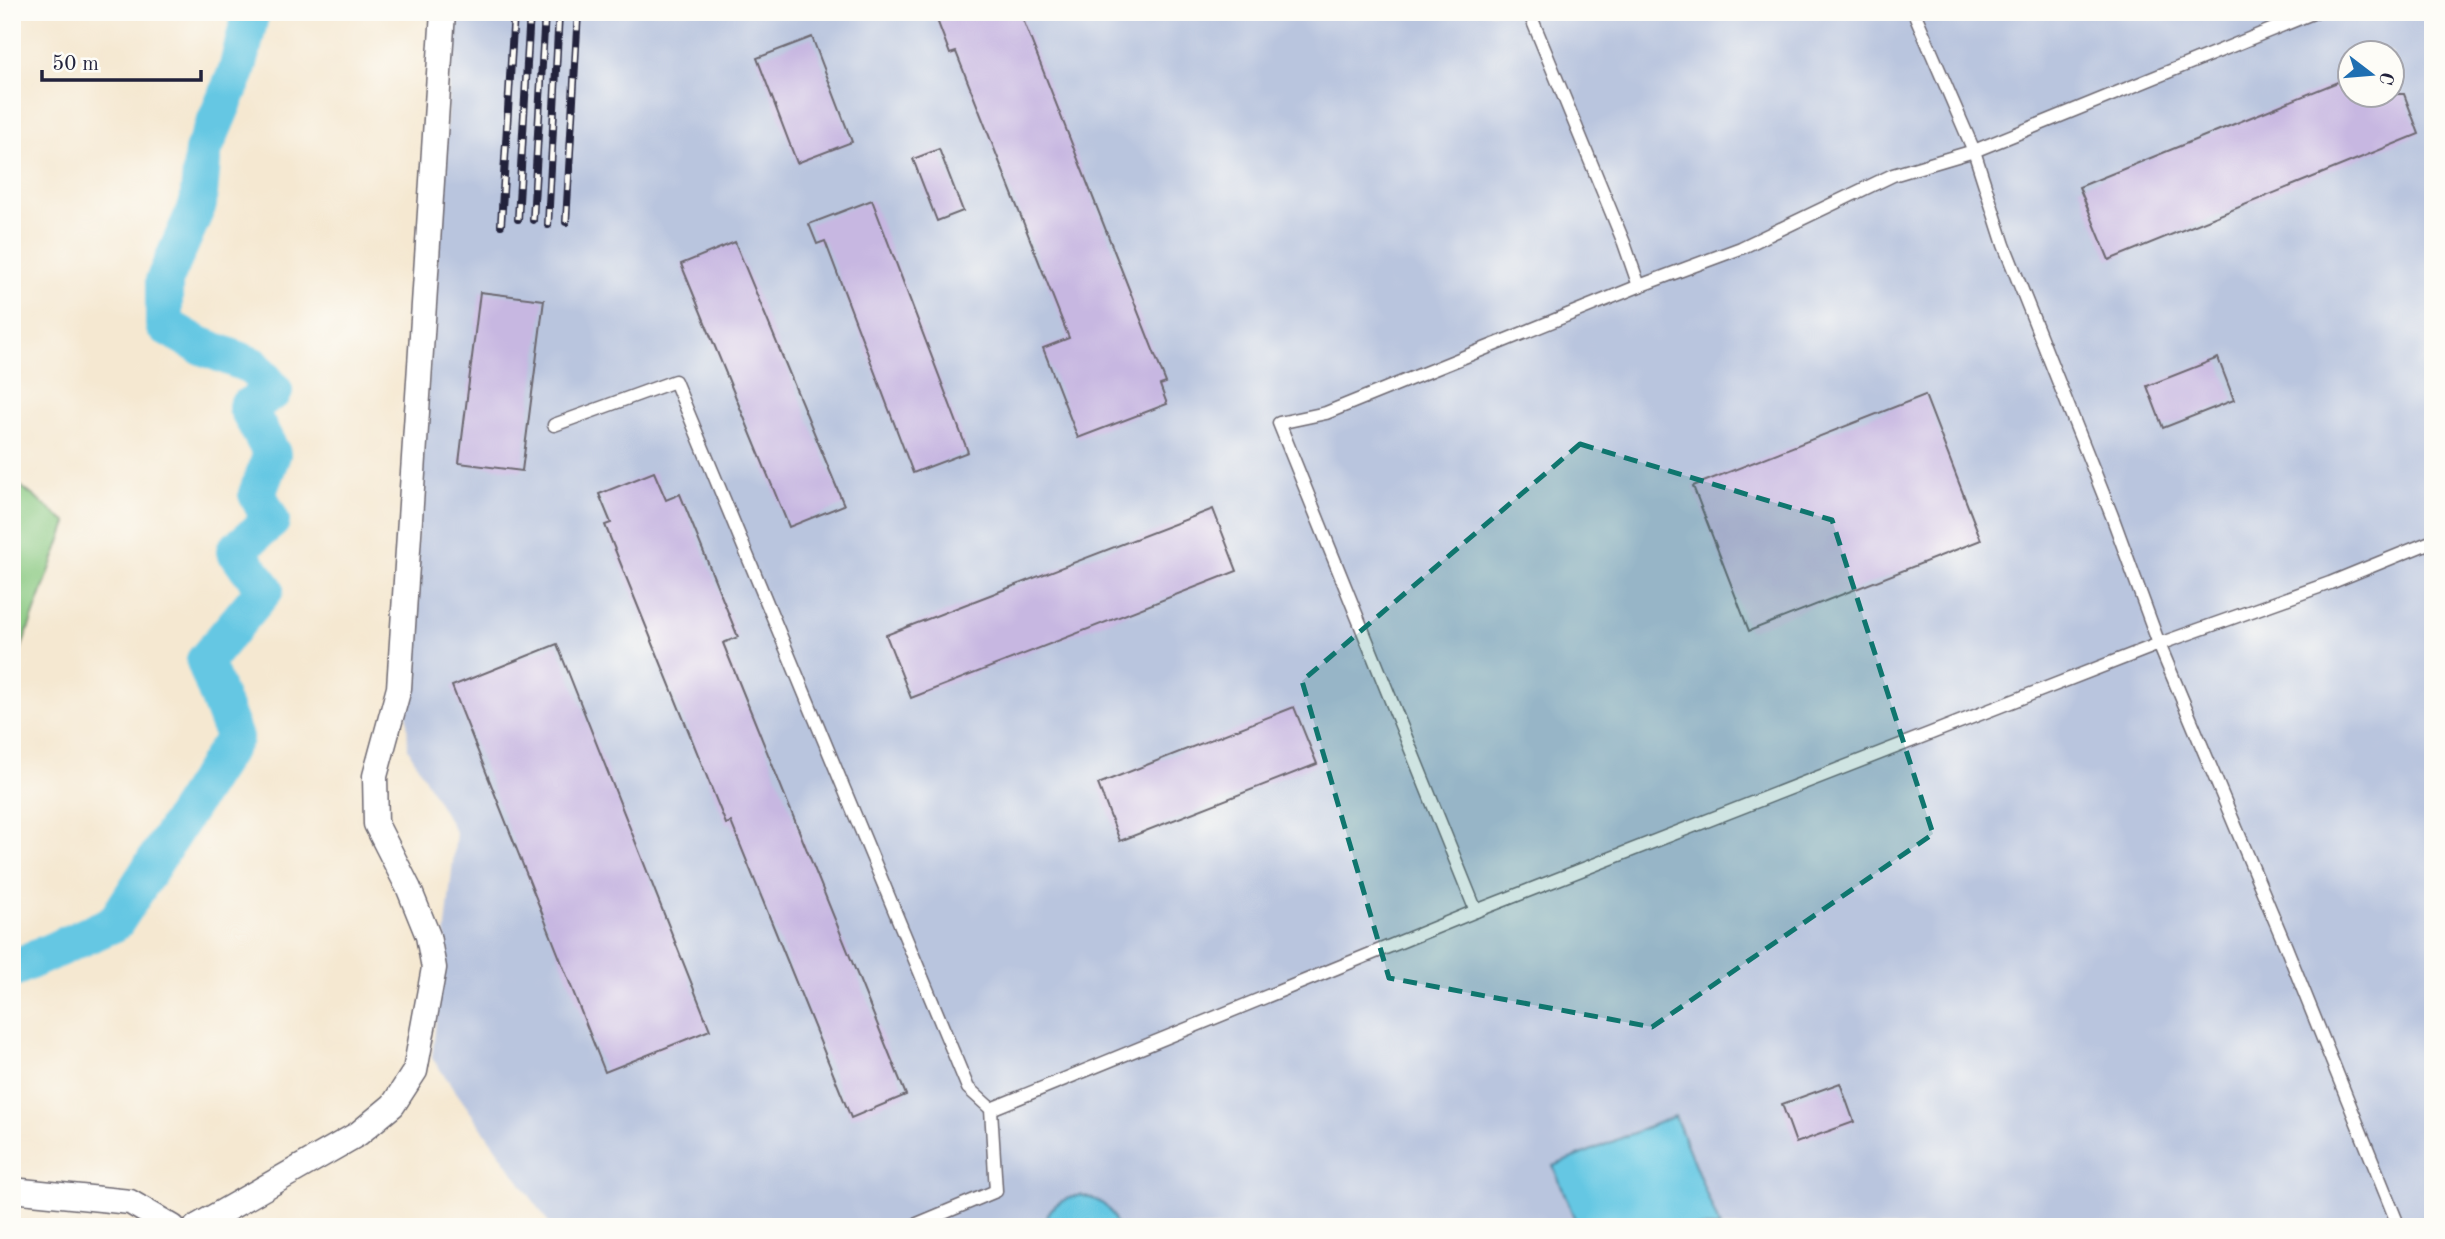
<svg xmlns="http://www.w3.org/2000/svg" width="2445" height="1239" viewBox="0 0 2445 1239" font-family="'Old Standard TT',serif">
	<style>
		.industrial { fill: #b9c5de; fill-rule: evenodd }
		.green { fill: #87c77f; stroke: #54745d; stroke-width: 2 }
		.water { fill: #65c7e3; stroke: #44748f; stroke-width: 2 }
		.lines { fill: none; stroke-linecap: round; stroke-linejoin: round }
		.river { stroke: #65c7e3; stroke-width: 38 }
		.building { fill: #c7b7e1 }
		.lane-casing { stroke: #6c6770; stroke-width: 15 }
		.street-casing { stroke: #6c6770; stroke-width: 27 }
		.lane { stroke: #fff; stroke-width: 12 }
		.street { stroke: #fff; stroke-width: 24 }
		.rail-casing { stroke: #22223b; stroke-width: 8 }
		.rail { stroke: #fdfcf7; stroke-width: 5; stroke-dasharray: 16; stroke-linecap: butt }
		.marked { fill: #0f766e; fill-opacity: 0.2; stroke: #0f766e; stroke-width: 5; stroke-dasharray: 14 9; stroke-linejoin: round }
	</style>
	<rect width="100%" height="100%" fill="#fdfcf7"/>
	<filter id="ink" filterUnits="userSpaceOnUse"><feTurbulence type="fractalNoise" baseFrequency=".0143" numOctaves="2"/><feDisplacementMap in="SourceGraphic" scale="14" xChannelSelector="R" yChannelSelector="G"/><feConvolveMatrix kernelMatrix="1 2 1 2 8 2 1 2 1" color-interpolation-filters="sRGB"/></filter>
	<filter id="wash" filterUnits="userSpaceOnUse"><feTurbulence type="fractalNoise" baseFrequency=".00686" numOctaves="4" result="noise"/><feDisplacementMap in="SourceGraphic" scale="28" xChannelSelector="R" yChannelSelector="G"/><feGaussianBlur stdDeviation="1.57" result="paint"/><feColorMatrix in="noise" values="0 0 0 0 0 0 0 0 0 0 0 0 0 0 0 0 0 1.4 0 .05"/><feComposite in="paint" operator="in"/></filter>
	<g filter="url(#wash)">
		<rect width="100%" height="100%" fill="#f5e8d1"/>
		<path class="industrial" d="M454 12H2433V1227H552L432 1058 456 833 408 749 406 688ZM2350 52H2392V94H2350Z"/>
		<polygon class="green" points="12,479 67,523 12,674"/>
		<g class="water">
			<polygon points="1675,1116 1720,1227 1578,1227 1553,1166"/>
			<path d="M1080 1195C1100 1199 1112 1207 1117 1227H1043C1047 1207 1061 1199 1080 1195Z"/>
		</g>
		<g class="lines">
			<polyline class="river" points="12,969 115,923 234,738 205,661 265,589 235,551 271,521 257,494 272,454 247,407 274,391 253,366 199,345 164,325 164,281 198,204 203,151 237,71 251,12"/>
		</g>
		<g id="blocks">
			<g class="building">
				<polygon points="934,12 1020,12 1166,383 1160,385 1167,404 1078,438 1043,348 1069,338 956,52 950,54"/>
				<polygon points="812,37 852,142 797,163 757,58"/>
				<polygon points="2350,77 2350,94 2404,94 2419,134 2109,260 2079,187"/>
				<polygon points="939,149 963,211 937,221 913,159"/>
				<polygon points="872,200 968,452 913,473 825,241 817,244 809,224"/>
				<polygon points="735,242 844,505 789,527 681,264"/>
				<polygon points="480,292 544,300 522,471 459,463"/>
				<polygon points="2218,358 2234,400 2163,428 2147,386"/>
				<polygon points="1925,395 1981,540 1749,631 1693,486"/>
				<polygon points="654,472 666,500 680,494 738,637 723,643 906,1095 851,1118 731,822 726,824 605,525 611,523 599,494"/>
				<polygon points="1213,509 1237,571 911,698 886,635"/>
				<polygon points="557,644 710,1030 605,1072 452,686"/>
				<polygon points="1294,707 1317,764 1120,841 1098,784"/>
				<polygon points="1840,1083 1854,1122 1796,1143 1782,1104"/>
			</g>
		</g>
	</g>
	<g filter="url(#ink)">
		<use href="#blocks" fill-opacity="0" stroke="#6c6770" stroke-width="2"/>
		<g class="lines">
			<defs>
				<g id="lane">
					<polyline points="1529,12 1624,243 1639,286"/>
					<polyline points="1914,12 1974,151 2315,12"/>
					<polyline points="554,425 675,381 968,1088 991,1109"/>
					<polyline points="12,733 12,743"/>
					<polyline points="910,1227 996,1191 991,1109 1476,911"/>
					<polyline points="2399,1227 2286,947 2159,644 2112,516 2004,245 1974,151 1893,175 1741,248 1639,286 1326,413 1279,423 1476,911 2159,644 2330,583 2433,541"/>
				</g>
				<g id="street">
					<polyline points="12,1190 130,1202 173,1227"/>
					<polyline points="196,1227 358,1134 393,1105 415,1071 434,968 428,936 409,889 376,824 375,776 399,688 443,12"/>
				</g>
			</defs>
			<use href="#lane" class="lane-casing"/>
			<use href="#street" class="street-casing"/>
			<use href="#lane" class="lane"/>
			<use href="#street" class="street"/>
			<defs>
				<g id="rail">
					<polyline points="518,219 530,12"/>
					<polyline points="533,220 545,12"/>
					<polyline points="566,222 578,12"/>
					<polyline points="501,225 514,12"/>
					<polyline points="548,225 559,12"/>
				</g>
			</defs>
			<use href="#rail" class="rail-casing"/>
			<use href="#rail" class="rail"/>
		</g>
	</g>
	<path class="marked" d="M1580 444 1832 520 1933 834 1652 1027 1389 978 1302 681Z"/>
	<rect width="2445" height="1239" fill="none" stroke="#fdfcf7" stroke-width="42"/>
	<g transform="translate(2371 74) rotate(106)"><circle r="33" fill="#fdfcf7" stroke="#a5a5ac" stroke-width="2"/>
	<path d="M0-5L12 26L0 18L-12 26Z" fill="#1f6fb2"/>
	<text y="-10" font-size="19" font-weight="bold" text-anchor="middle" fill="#22223b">С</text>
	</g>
	<path d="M42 70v10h159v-10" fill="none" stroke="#22223b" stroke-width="3.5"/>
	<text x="52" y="70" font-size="21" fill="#22223b" stroke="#fdfcf7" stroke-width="5" paint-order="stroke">50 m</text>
</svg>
